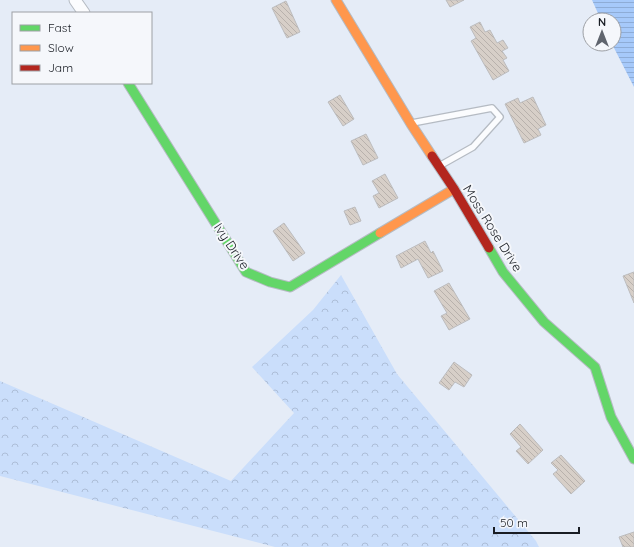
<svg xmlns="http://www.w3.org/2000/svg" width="634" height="547" viewBox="0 0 634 547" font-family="Quicksand,sans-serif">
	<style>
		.forest { fill: url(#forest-crowns) }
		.water { fill: url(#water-rules) }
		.building { fill: url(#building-back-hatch); stroke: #bcbcbe }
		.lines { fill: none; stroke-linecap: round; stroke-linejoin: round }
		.lane-casing { stroke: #b5bbc3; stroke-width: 8 }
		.street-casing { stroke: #b5bbc3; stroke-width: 13 }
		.fast-casing { stroke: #b5bbc3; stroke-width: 11 }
		.slow-casing { stroke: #b5bbc3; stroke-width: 11 }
		.jam-casing { stroke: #b5bbc3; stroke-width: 11 }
		.lane { stroke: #fbfcfe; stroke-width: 5.5 }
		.street { stroke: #fbfcfe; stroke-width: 11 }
		.fast { stroke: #63d668; stroke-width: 9 }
		.slow { stroke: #ff974d; stroke-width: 9 }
		.jam { stroke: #b3261e; stroke-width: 9 }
		.labels { text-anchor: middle; stroke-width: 4; stroke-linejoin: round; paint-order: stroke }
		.street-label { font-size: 13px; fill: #191d24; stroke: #f5f7fb }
	</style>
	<defs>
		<pattern id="forest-crowns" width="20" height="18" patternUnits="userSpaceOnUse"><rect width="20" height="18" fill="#cadefb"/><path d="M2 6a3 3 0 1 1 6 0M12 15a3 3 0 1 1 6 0" fill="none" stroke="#adbed7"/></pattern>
		<pattern id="water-rules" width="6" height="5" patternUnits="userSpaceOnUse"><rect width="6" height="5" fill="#a6c9fa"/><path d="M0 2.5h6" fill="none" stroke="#8eacd6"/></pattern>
		<pattern id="building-back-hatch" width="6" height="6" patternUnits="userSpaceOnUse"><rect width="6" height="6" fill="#d7cfc8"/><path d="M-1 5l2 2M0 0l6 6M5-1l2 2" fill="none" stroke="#b8b1ac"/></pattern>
	</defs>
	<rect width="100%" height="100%" fill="#e5ecf7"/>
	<polygon class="forest" points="341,275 397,374 536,541 539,547 275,547 0,476 0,381 231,481 294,413 252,367 313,310"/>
	<polygon class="water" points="592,0 634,0 634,87 612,44 614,44 614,20 601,20"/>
	<g class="building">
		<polygon points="446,0 464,0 450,7"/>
		<polygon points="286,1 300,32 287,38 272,8"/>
		<polygon points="480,22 485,32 490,30 497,43 503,40 508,48 502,51 507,58 503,60 509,71 493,80 471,41 476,38 470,27"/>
		<polygon points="340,95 354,119 343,126 328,102"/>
		<polygon points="533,97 546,125 538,129 541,135 524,143 505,104 518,98 520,103"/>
		<polygon points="366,134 378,158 363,165 351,141"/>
		<polygon points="385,174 398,198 379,208 373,196 379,193 372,181"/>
		<polygon points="355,207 361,221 350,225 344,211"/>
		<polygon points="284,223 305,253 293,261 273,231"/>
		<polygon points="425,241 431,253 433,251 443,271 428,278 418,259 401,268 396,256"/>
		<polygon points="634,272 634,303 623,276"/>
		<polygon points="449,283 470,319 449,330 441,316 447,313 434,291"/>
		<polygon points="454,362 472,375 464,387 455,382 449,390 439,383"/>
		<polygon points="520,424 543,450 528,464 516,451 521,447 510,434"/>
		<polygon points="561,455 585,481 571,494 553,474 558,470 551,463"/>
		<polygon points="634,532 634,547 623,547 619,537"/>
	</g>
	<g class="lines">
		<defs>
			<polyline id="lane" points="412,123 492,108 500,117 473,147 441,165"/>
			<polyline id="street" points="75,0 84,13"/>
			<g id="fast">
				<polyline points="128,83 246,272 270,282 290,287 380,233"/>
				<polyline points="489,248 503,272 544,322 595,367 611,417 634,459"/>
			</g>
			<g id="slow">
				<polyline points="336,0 411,124 432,156"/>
				<polyline points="380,233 454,189"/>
			</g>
			<polyline id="jam" points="432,156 454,189 489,248"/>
		</defs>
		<use href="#lane" class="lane-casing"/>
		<use href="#street" class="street-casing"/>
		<use href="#fast" class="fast-casing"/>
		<use href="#slow" class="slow-casing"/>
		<use href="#jam" class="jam-casing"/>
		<use href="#lane" class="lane"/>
		<use href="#street" class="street"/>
		<use href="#fast" class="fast"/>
		<use href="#slow" class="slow"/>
		<use href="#jam" class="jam"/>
	</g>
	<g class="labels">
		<g class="street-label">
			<text transform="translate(493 228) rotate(58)" y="5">Moss Rose Drive</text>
			<text transform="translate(232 246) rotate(56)" y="5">Ivy Drive</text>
		</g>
	</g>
	<rect x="12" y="12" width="140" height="72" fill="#f5f7fb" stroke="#9da0a5"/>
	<rect x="20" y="25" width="20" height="6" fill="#63d668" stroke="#9da0a5"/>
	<text x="48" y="32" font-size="12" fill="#191d24">Fast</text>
	<rect x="20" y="45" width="20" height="6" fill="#ff974d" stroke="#9da0a5"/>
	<text x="48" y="52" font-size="12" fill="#191d24">Slow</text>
	<rect x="20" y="65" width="20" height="6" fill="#b3261e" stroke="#9da0a5"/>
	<text x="48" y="72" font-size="12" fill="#191d24">Jam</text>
	<g transform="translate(602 32)"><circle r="19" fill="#f5f7fb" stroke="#9da0a5"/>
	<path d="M0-3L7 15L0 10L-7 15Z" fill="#60656e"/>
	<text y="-6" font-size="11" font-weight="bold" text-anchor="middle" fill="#191d24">N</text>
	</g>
	<path d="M494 527v6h85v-6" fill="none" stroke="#191d24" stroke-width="2"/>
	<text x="500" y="527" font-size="12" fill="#191d24" stroke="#f5f7fb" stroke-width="3" paint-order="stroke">50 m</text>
</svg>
